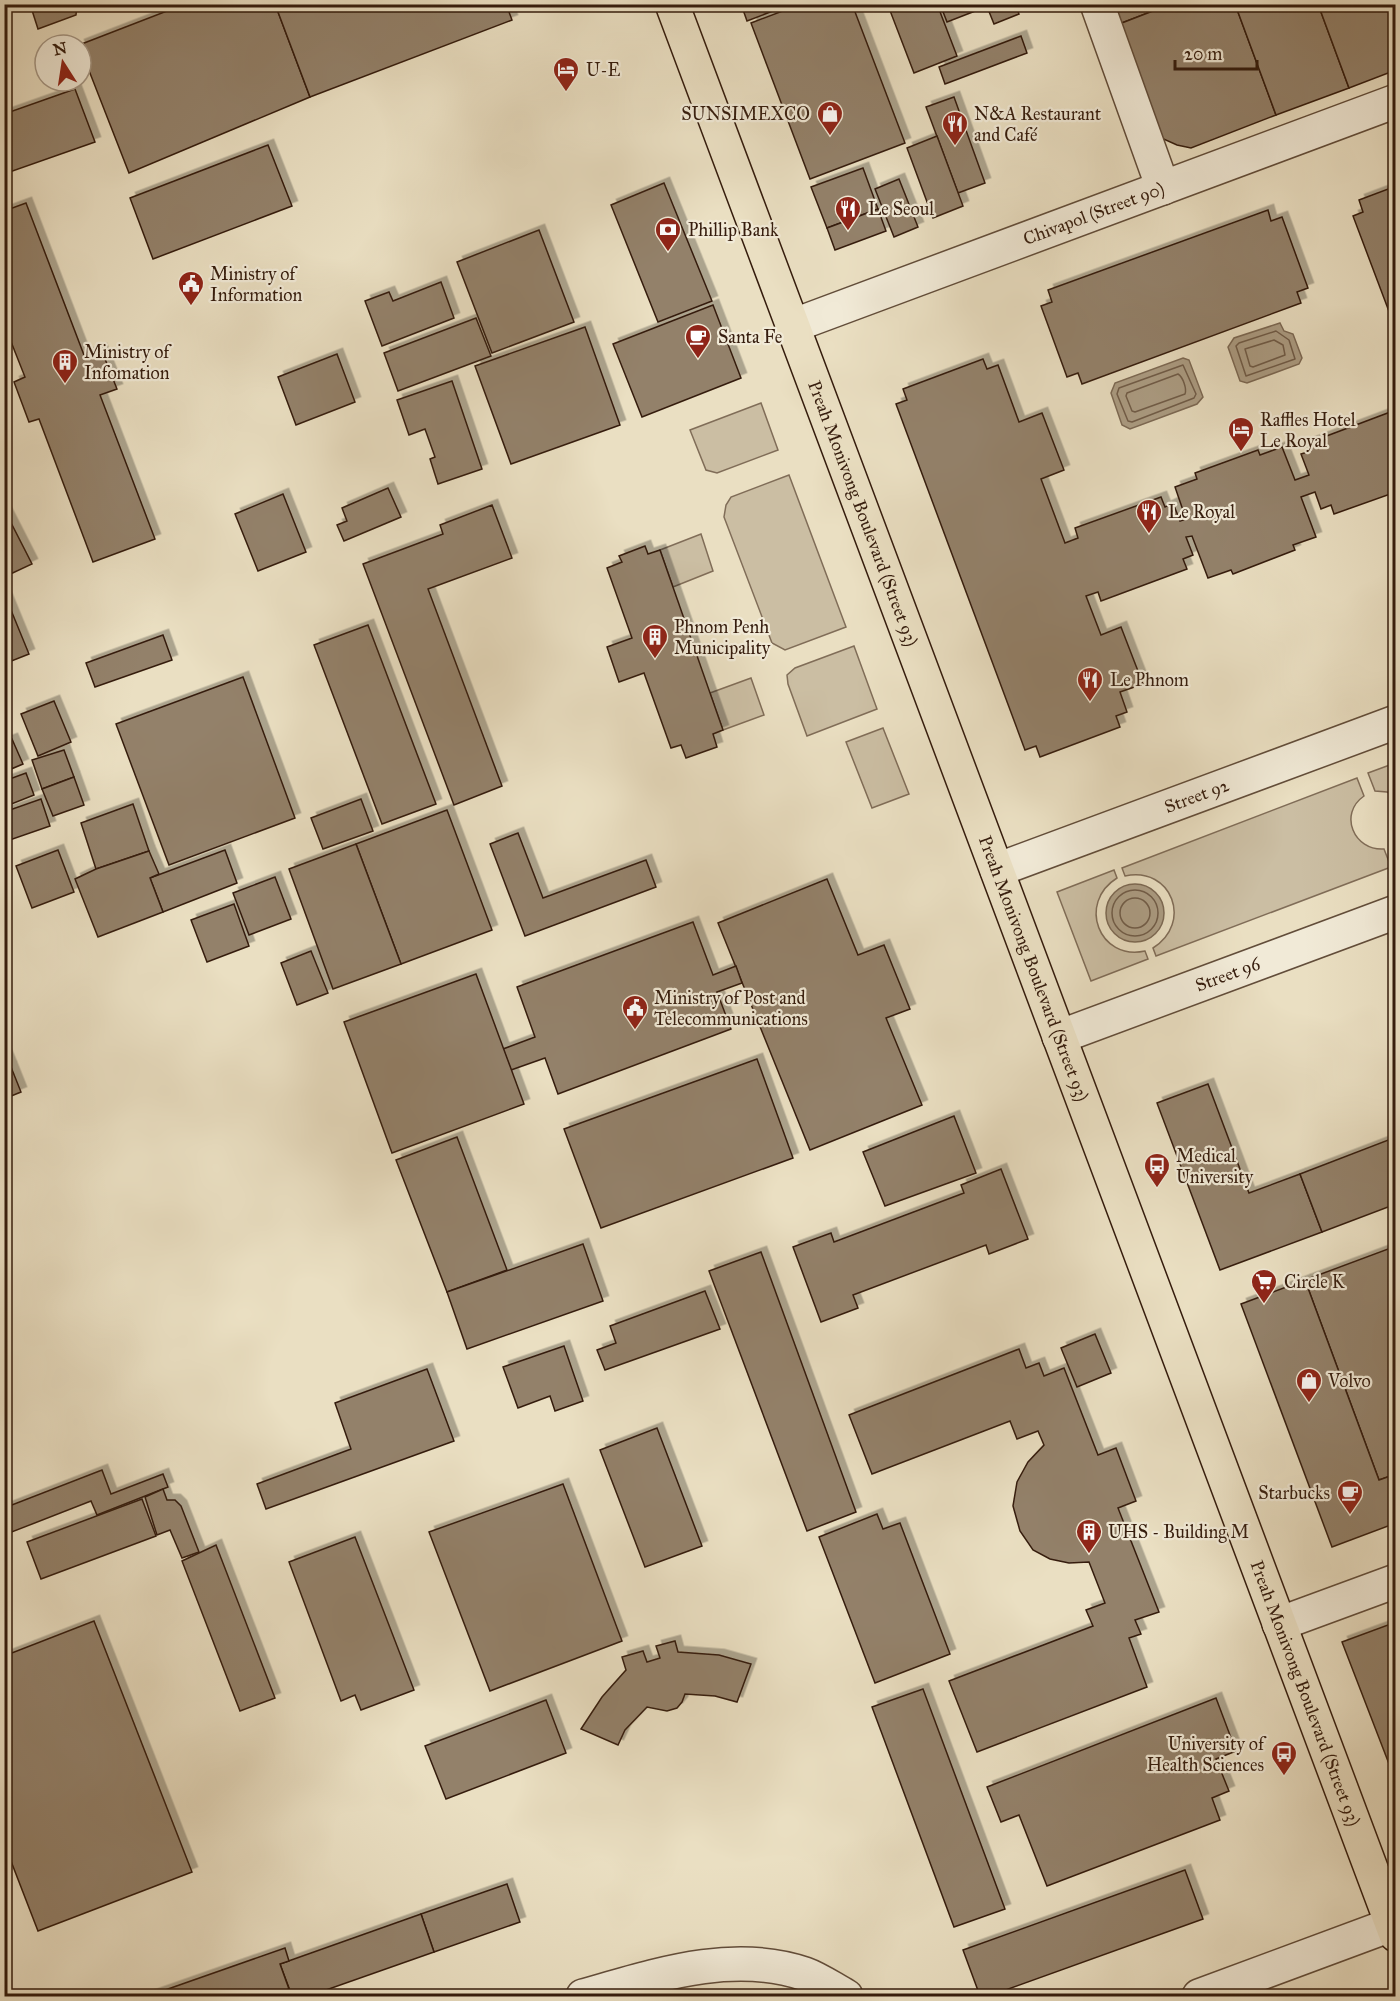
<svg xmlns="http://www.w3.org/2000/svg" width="1400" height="2001" viewBox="0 0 1400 2001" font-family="'IM FELL Great Primer',serif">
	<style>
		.green { fill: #cbbea3; stroke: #806d58; stroke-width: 1.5 }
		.water { fill: #ac9d84; stroke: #7c6954; stroke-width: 1.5 }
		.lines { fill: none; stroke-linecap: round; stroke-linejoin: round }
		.shore { stroke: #705c48; stroke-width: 1.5 }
		.building { fill: #93816b; stroke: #351c0d; stroke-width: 1.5; filter: url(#shadow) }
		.minor-casing { stroke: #624d3a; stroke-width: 36 }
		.highway-casing { stroke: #351c0d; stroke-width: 36 }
		.minor { stroke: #f1ead7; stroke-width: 33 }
		.highway { stroke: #eadfc2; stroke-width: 33 }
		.labels { text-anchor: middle; stroke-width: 4.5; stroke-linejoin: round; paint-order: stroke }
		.poi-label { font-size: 18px; fill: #351c0d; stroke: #f1ead7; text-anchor: start }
		.street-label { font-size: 18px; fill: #351c0d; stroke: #f1ead7 }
	</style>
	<defs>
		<filter id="shadow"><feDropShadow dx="5.5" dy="-5.5" stdDeviation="0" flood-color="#0004"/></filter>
	</defs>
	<rect width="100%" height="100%" fill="#eadfc2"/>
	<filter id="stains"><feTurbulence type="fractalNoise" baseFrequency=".00333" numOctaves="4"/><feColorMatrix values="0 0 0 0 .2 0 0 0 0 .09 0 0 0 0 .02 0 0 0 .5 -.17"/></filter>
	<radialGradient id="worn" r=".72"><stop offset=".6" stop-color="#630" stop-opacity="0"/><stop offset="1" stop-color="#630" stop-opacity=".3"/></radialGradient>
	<g class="green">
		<polygon points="761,403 778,450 717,473 706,470 690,430"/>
		<polygon points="789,475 846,627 785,650 772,643 724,517 726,505 731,497"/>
		<polygon points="701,534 713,571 673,587 660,550"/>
		<polygon points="854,646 877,709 807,736 788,684 787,675 795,668"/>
		<polygon points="751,678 764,715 723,730 710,693"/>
		<polygon points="883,728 909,794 872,808 846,742"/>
		<polygon points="1395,763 1395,796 1387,792 1375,791 1368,773"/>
		<path d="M1357 778 1364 796C1338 814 1354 851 1384 849L1391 867 1156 956 1153 948C1193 923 1172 866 1125 876L1122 868Z"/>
		<path d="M1114 870 1117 878C1077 903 1099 961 1145 951L1148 959 1091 981 1057 892Z"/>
	</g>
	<g class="water">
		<polygon points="1280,323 1284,331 1293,334 1302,358 1299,364 1247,383 1240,381 1228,347 1234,338"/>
		<polygon points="1183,358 1189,360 1203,397 1197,404 1130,429 1122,425 1111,393 1115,383"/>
		<circle cx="1135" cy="913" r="29"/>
	</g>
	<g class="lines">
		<g class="shore">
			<polygon points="1276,331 1289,340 1295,359 1246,376 1236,346 1239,343"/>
			<polygon points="1274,340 1283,345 1285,355 1253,367 1250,366 1245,349"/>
			<polygon points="1183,365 1196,394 1194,398 1132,422 1128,421 1117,394 1119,388"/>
			<path d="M1178 374C1183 377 1187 389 1185 394L1135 412 1132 411 1126 396 1127 393Z"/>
			<circle cx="1135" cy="913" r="23"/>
			<circle cx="1135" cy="913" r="15"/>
		</g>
	</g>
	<g class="building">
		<polygon points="30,4 77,4 76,15 38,29"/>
		<polygon points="185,4 275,4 310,97 129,173 79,45"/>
		<polygon points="275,4 506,4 512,20 310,97"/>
		<polygon points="741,4 791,4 747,21"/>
		<polygon points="801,4 852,4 905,143 810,179 751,23"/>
		<polygon points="898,4 937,4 957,56 914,73 889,8"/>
		<polygon points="940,4 982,4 983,8 947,22"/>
		<polygon points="986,4 1015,4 1019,14 994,24"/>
		<polygon points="1106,4 1171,4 1114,26"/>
		<polygon points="1171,4 1235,4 1276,115 1191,148 1177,145 1159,137 1114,26"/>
		<polygon points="1235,4 1318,4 1349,88 1276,115"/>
		<polygon points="1318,4 1396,4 1396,70 1349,88"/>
		<polygon points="1021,36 1027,53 945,84 939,67"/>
		<polygon points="75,89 95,142 4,174 4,114"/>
		<polygon points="954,97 985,183 958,193 926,107"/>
		<polygon points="937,136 963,206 933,218 907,148"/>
		<polygon points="268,145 292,206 153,259 130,198"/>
		<polygon points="863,168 878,209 827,228 811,187"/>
		<polygon points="899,179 918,227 894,237 875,189"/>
		<polygon points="664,183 712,301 658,322 611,205"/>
		<polygon points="1396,186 1396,330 1353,216 1363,212 1359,200"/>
		<polygon points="26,203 84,355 101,349 117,389 100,395 155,539 93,562 39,419 29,422 14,382 25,377 4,324 4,211"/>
		<polygon points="878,209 886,231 835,250 827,228"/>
		<polygon points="1268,210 1271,221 1282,217 1308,288 1297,292 1301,303 1082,384 1078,373 1067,377 1041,306 1052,302 1048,290"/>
		<polygon points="539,230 574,322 492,353 457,262"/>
		<polygon points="441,282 454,318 382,346 365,301 389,292 393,301"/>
		<polygon points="713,305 741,378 642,417 613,344"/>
		<polygon points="476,318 491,356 398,391 384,353"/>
		<polygon points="585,327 620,425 511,464 475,366"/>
		<polygon points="337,354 355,402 296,425 278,377"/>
		<polygon points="983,359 987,369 998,365 1019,422 1042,413 1064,470 1041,479 1065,543 1078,538 1075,528 1161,497 1165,507 1173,503 1180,521 1186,519 1175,487 1197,479 1195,473 1258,450 1260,455 1282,447 1295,480 1309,475 1301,454 1311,451 1308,443 1393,411 1396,416 1396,492 1334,514 1331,505 1321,509 1315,492 1301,497 1316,537 1293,545 1295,550 1233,574 1231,570 1208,578 1192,536 1186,537 1193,555 1183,559 1187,569 1101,601 1098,592 1086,596 1101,635 1121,627 1143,684 1120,692 1127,712 1116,716 1120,727 1040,757 1036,746 1025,750 896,404 907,400 903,389"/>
		<polygon points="452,381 482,469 438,484 430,459 435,457 425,429 409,435 397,400"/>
		<polygon points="388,488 401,517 344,541 337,525 347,521 342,508"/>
		<polygon points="283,494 306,552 258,571 235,514"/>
		<polygon points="492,505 512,558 428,589 502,786 454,805 363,564 443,534 440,525"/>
		<polygon points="4,509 32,564 4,577"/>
		<polygon points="645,546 648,554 660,550 723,730 713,734 717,747 686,758 681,745 671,748 644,673 619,682 607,647 632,638 607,568 622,562 619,556"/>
		<polygon points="4,593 29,654 4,664"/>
		<polygon points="368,625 436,804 382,824 314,645"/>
		<polygon points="163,635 172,660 95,687 86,663"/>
		<polygon points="243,677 295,818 169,865 116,724"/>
		<polygon points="54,701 71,742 38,756 21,714"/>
		<polygon points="12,739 23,764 4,772 4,742"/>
		<polygon points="64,750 74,777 42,789 32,760"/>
		<polygon points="26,773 34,795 4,807 4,781"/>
		<polygon points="74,777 84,805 53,816 42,789"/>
		<polygon points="41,799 50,826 4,842 4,812"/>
		<polygon points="361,799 373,831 323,849 311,818"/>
		<polygon points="133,804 149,851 96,869 81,823"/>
		<polygon points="447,810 492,930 401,964 356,844"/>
		<polygon points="518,833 543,898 646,860 656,887 525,936 490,844"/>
		<polygon points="356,844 401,964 333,989 289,869"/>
		<polygon points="58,850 74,892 32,908 16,866"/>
		<polygon points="225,850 237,883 163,912 150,878"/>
		<polygon points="149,851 159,874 150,878 163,912 98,937 75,879 96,869"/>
		<polygon points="275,877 291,919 249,935 233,893"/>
		<polygon points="827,879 858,955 884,945 910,1009 886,1018 922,1105 810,1150 718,923"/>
		<polygon points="234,904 249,946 207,962 191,920"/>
		<polygon points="693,922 713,975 736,966 742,983 717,992 731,1029 558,1094 545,1058 511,1070 503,1049 535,1037 517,987"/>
		<polygon points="311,951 328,993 297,1005 281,963"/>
		<polygon points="476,974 524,1104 392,1153 344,1022"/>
		<polygon points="4,1050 11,1067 4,1069"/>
		<polygon points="757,1059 793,1158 601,1228 564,1129"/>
		<polygon points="11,1067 21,1092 4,1099 4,1069"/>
		<polygon points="1208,1084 1249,1193 1300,1174 1322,1232 1220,1270 1157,1103"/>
		<polygon points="954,1116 976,1173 885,1206 863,1152"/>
		<polygon points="457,1137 507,1270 447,1292 396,1160"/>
		<polygon points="1396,1137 1396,1204 1322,1232 1300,1174"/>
		<polygon points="1001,1169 1028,1239 989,1254 986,1245 853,1295 858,1308 821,1322 793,1247 831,1233 834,1242 964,1193 961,1185"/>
		<polygon points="583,1244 603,1301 467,1349 447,1292"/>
		<polygon points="1396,1246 1396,1474 1379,1480 1305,1280"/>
		<polygon points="761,1252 856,1512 807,1531 709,1271"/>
		<polygon points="1305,1280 1379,1480 1396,1474 1396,1523 1332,1547 1241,1304"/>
		<polygon points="705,1291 720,1329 605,1370 597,1350 616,1343 610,1326"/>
		<polygon points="1095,1334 1111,1373 1077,1387 1061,1348"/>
		<polygon points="564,1346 583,1401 555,1411 550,1396 518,1408 503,1367"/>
		<polygon points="1019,1349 1026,1368 1039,1363 1044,1376 1064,1368 1098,1455 1116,1448 1136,1501 1118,1508 1159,1612 1135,1620 1141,1634 1129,1638 1147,1687 977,1752 949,1681 1093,1626 1086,1610 1105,1603 1089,1562 1069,1563 1050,1559 1033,1550 1020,1531 1013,1506 1017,1482 1028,1462 1044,1445 1038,1431 1017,1439 1010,1421 872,1474 849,1415"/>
		<polygon points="427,1369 454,1441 266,1509 257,1484 351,1449 335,1403"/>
		<polygon points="657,1428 702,1546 645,1567 600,1450"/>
		<polygon points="102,1470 111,1494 163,1474 168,1487 97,1515 91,1501 4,1535 4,1508"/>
		<polygon points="563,1484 622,1641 490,1691 429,1532"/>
		<polygon points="163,1489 167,1500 175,1500 181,1506 199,1552 182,1558 170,1530 157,1535 145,1497"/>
		<polygon points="142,1499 156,1536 41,1579 27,1542"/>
		<polygon points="877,1514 883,1529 900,1523 950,1654 875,1683 819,1537"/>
		<polygon points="355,1537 414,1690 361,1710 355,1695 341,1701 289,1562"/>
		<polygon points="216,1545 275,1698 240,1711 182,1561"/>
		<polygon points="94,1621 192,1872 38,1931 4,1843 4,1656"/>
		<polygon points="1396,1622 1396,1782 1342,1642"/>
		<polygon points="675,1641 678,1652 719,1655 751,1664 737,1702 715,1696 685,1694 682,1702 677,1708 667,1711 647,1707 625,1730 618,1745 581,1729 602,1697 626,1670 622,1657 643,1651 647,1662 660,1658 656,1646"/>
		<polygon points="923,1689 1005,1909 954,1927 872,1707"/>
		<polygon points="1216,1698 1236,1751 1216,1759 1229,1791 1212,1798 1220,1820 1047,1886 1019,1815 1001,1822 987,1787"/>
		<polygon points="546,1700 566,1753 446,1799 425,1746"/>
		<polygon points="1185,1870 1203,1919 989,1996 980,1996 963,1950"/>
		<polygon points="507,1884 520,1922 434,1952 421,1914"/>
		<polygon points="421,1914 434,1952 309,1996 292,1996 280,1964"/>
		<polygon points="285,1948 289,1961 280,1964 289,1989 267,1996 148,1996"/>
	</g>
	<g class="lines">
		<defs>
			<g id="minor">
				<polyline points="1097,4 1163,188"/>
				<path id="s1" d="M792 326 1396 101"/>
				<path id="s2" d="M997 870 1396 722"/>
				<path id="s3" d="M1059 1037 1396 912"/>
				<polyline points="1279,1624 1396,1581"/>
				<path d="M583 1996C654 1976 732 1949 805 1974 819 1979 833 1989 846 1996"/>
				<polyline points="1199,1996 1396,1923"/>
			</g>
			<g id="highway">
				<path id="s4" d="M672 4 1396 1935"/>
			</g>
		</defs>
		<use href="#minor" class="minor-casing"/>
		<use href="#highway" class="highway-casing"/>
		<use href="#minor" class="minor"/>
		<use href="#highway" class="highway"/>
	</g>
	<defs>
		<symbol id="hotel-pin" viewBox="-11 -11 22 30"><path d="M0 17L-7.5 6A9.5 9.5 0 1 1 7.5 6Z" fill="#8f2418" stroke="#f1ead7"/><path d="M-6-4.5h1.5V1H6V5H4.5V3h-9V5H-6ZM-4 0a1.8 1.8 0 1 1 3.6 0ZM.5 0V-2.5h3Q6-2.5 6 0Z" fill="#fff"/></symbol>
		<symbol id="shop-pin" viewBox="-11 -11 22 30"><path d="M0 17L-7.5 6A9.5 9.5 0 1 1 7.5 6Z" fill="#8f2418" stroke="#f1ead7"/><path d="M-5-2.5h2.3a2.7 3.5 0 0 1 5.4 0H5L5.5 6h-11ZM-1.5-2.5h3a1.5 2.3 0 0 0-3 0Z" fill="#fff"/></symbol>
		<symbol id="restaurant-pin" viewBox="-11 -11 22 30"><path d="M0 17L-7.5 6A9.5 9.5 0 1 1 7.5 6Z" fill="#8f2418" stroke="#f1ead7"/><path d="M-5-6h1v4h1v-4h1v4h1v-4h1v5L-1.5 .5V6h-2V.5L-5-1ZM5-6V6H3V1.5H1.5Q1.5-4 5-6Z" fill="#fff"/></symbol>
		<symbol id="bank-pin" viewBox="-11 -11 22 30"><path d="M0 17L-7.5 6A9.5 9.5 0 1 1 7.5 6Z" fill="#8f2418" stroke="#f1ead7"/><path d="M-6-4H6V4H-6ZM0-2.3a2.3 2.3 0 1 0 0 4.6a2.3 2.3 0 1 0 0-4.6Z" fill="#fff"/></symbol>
		<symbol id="civic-pin" viewBox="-11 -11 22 30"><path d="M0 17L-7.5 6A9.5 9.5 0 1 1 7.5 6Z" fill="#8f2418" stroke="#f1ead7"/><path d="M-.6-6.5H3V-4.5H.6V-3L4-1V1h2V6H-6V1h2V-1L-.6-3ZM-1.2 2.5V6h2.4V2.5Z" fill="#fff"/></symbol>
		<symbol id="cafe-pin" viewBox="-11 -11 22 30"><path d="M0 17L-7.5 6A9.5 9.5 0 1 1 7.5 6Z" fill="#8f2418" stroke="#f1ead7"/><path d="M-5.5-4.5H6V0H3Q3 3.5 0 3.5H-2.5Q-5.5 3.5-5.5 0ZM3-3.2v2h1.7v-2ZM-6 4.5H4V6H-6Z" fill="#fff"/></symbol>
		<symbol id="building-pin" viewBox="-11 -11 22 30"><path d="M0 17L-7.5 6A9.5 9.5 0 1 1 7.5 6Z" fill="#8f2418" stroke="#f1ead7"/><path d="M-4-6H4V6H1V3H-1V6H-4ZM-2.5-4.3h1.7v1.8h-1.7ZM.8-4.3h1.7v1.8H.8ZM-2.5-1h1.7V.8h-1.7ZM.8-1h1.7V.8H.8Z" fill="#fff"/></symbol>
		<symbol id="bus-pin" viewBox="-11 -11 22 30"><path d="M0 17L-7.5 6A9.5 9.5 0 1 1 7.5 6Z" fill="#8f2418" stroke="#f1ead7"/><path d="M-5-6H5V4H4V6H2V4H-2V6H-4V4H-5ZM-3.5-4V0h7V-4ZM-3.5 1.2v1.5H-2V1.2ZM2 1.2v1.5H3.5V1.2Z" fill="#fff"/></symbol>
		<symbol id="supermarket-pin" viewBox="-11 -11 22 30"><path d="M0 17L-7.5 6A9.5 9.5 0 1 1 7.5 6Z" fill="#8f2418" stroke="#f1ead7"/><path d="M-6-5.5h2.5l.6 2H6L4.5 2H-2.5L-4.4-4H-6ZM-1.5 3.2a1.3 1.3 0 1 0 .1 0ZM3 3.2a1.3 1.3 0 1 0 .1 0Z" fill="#fff"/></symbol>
	</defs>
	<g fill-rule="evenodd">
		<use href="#hotel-pin" x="551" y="55" width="30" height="40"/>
		<use href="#shop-pin" x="815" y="99" width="30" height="40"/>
		<use href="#restaurant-pin" x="940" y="109" width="30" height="40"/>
		<use href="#restaurant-pin" x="833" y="194" width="30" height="40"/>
		<use href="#bank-pin" x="653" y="215" width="30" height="40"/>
		<use href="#civic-pin" x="176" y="269" width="30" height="40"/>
		<use href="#cafe-pin" x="683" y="322" width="30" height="40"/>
		<use href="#building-pin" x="50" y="347" width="30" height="40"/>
		<use href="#hotel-pin" x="1226" y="415" width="30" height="40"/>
		<use href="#restaurant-pin" x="1134" y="497" width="30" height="40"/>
		<use href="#building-pin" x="640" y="622" width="30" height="40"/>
		<use href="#restaurant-pin" x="1075" y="665" width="30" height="40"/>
		<use href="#civic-pin" x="620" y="993" width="30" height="40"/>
		<use href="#bus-pin" x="1142" y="1151" width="30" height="40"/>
		<use href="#supermarket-pin" x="1249" y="1267" width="30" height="40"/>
		<use href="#shop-pin" x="1294" y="1366" width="30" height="40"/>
		<use href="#cafe-pin" x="1335" y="1478" width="30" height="40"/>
		<use href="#building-pin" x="1074" y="1517" width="30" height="40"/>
		<use href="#bus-pin" x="1269" y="1739" width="30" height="40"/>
	</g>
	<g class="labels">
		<g class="poi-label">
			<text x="586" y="76">U-E</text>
			<text x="810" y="120" text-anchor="end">SUNSIMEXCO</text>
			<text x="974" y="120">N&amp;A Restaurant<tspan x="974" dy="21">and Café</tspan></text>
			<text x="868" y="215">Le Seoul</text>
			<text x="688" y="236">Phillip Bank</text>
			<text x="210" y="280">Ministry of<tspan x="210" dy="21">Information</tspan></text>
			<text x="718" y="343">Santa Fe</text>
			<text x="84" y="358">Ministry of<tspan x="84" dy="21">Infomation</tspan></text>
			<text x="1260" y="426">Raffles Hotel<tspan x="1260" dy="21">Le Royal</tspan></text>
			<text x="1168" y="518">Le Royal</text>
			<text x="674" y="633">Phnom Penh<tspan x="674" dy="21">Municipality</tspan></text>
			<text x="1110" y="686">Le Phnom</text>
			<text x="654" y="1004">Ministry of Post and<tspan x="654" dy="21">Telecommunications</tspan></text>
			<text x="1176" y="1162">Medical<tspan x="1176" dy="21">University</tspan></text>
			<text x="1284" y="1288">Circle K</text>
			<text x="1328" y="1387">Volvo</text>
			<text x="1330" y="1499" text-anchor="end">Starbucks</text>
			<text x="1108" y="1538">UHS - Building M</text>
			<text x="1264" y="1750" text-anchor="end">University of<tspan x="1264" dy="21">Health Sciences</tspan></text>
		</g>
		<g class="street-label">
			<text dy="6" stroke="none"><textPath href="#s1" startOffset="322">Chivapol (Street 90)</textPath></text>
			<text dy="6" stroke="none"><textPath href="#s4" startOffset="544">Preah Monivong Boulevard (Street 93)</textPath></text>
			<text dy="6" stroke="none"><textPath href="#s2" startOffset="213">Street 92</textPath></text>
			<text dy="6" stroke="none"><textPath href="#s4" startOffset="1030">Preah Monivong Boulevard (Street 93)</textPath></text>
			<text dy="6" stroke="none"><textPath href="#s3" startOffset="180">Street 96</textPath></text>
			<text dy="6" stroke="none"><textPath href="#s4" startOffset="1804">Preah Monivong Boulevard (Street 93)</textPath></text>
		</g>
	</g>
	<rect width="1400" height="2001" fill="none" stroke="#eadfc2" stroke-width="24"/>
	<rect x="6" y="6" width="1388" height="1989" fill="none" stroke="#351c0d" stroke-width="3"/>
	<rect x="12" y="12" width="1376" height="1977" fill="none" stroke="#351c0d" stroke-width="1.5"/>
	<g transform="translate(63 63) rotate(348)"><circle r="28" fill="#f1ead7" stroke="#a69886" stroke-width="1.5"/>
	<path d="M0-4.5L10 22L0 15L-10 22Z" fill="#8f2418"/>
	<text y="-9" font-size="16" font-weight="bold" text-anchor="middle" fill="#351c0d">N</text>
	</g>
	<path d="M1175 60v9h82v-9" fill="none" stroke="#351c0d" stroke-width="3"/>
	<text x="1184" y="60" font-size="18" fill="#351c0d" stroke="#f1ead7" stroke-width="4.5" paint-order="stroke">20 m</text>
	<rect width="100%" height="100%" filter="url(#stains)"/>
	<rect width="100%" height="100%" fill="url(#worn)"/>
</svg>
